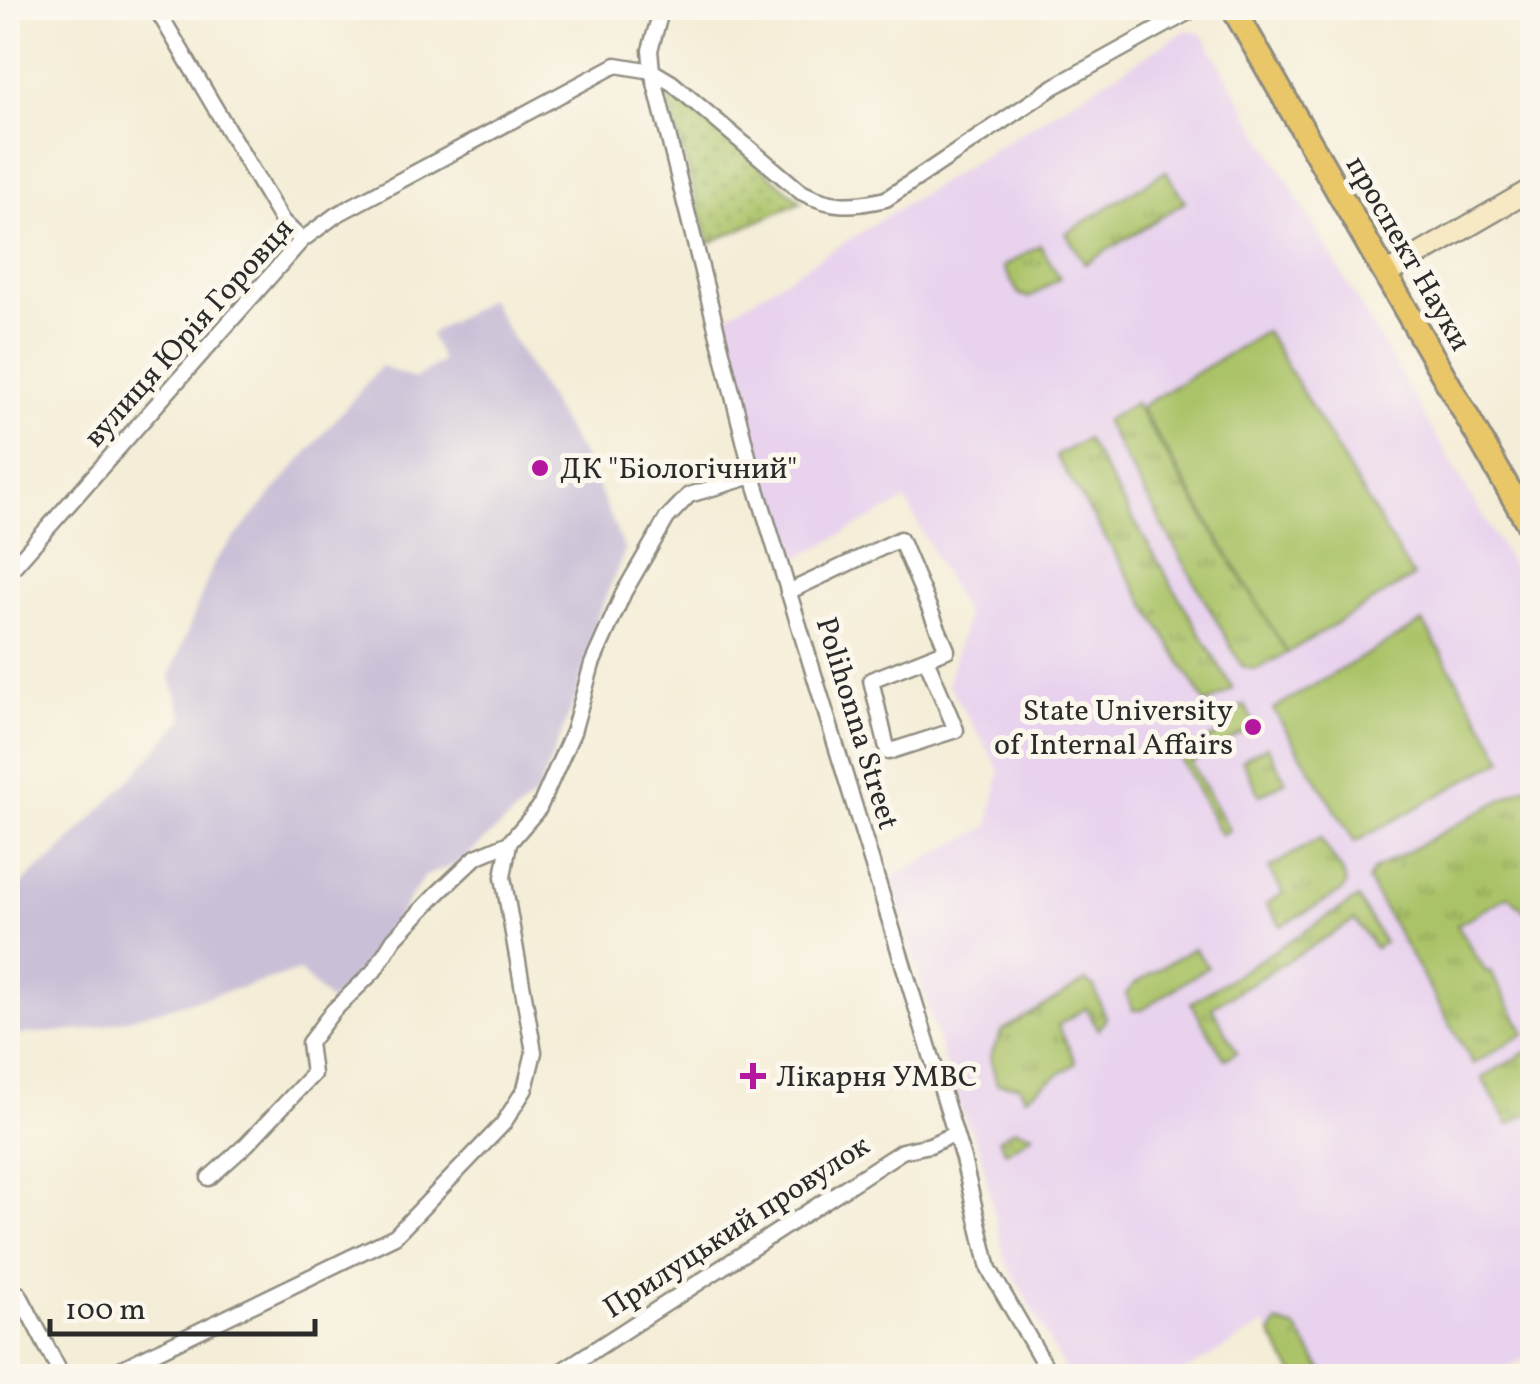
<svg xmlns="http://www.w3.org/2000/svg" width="1540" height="1384" viewBox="0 0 1540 1384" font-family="Vollkorn,serif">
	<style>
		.built { fill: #e8d2ee }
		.industrial { fill: #c9bfd7 }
		.grass { fill: url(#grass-tufts); stroke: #6b774a; stroke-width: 2.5 }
		.park { fill: url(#park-dots); stroke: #6b774a; stroke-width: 2.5 }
		.pitch { fill: #abc368; stroke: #6b774a; stroke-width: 2.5 }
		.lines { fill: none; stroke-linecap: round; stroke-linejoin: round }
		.street-casing { stroke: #908c81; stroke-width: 19 }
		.secondary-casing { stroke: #908c81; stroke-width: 25 }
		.primary-casing { stroke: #908c81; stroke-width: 28 }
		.street { stroke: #fff; stroke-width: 14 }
		.secondary { stroke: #f6e9c3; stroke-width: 20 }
		.primary { stroke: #e9c769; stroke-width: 22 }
		.poi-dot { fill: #b5179e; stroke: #fbf7ec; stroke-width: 4 }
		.labels { text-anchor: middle; stroke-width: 10; stroke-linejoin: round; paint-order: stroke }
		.street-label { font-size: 30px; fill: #2b2b2b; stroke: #fbf7ec }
		.poi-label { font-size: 30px; fill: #2b2b2b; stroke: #fbf7ec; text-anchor: start }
	</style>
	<defs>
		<pattern id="grass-tufts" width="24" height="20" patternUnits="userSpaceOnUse" patternTransform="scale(2.5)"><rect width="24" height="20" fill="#abc368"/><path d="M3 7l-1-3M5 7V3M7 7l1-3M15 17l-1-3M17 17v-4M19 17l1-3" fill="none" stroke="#8b9f56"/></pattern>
		<pattern id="park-dots" width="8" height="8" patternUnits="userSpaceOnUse" patternTransform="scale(2.5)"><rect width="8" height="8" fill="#abc368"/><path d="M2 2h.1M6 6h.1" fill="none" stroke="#8b9f56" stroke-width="1.8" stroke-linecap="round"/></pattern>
	</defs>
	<rect width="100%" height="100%" fill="#fbf7ec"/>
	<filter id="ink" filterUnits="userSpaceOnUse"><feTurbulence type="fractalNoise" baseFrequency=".01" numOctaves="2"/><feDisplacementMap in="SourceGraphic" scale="20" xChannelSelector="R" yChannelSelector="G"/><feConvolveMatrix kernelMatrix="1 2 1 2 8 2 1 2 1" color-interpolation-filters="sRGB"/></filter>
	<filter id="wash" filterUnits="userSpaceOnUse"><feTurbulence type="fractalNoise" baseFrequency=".0048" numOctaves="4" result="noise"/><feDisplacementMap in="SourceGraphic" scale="40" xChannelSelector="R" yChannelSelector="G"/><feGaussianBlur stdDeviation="2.25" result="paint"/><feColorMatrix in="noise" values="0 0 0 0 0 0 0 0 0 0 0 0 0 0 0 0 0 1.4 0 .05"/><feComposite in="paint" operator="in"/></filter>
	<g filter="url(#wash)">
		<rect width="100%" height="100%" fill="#f4edd7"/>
		<polygon class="built" points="1187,30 1203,35 1532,601 1532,1354 1493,1376 1296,1376 1265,1324 1176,1376 1068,1376 1005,1260 980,1150 955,1098 890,878 989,826 1000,770 948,684 966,617 906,500 791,562 721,319"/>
		<polygon class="industrial" points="489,299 591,471 625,551 598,615 576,698 537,794 459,863 425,876 360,971 330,1002 300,971 88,1030 8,1035 8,895 56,855 128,782 184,718 170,676 215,561 381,366 414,379 442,361 430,334"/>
		<g class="grass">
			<polygon points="1166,171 1185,202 1085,264 1066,233"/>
			<polygon points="1040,245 1060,278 1029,298 1019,294 1003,267"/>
			<polygon points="1135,403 1287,653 1255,670 1242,666 1104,421"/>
			<polygon points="1086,439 1233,689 1206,704 1056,456"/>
			<polygon points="1244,705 1255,725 1191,763 1229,830 1221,835 1180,758 1225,730 1219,719"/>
			<polygon points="1267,746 1286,781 1260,795 1242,760"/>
			<polygon points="1532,783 1532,918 1509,896 1457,925 1486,972 1490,971 1525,1033 1473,1064 1368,881 1374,870"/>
			<polygon points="1320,838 1342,871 1346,884 1342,891 1281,926 1266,904 1283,893 1269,868"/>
			<polygon points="1358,898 1384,943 1375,948 1355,920 1212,1007 1237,1052 1225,1059 1191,1003"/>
			<polygon points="1194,948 1208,967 1141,1010 1133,1010 1126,994 1133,985"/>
			<polygon points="1086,981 1094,987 1106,1018 1098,1030 1086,1008 1058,1025 1076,1063 1025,1097 1019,1085 997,1084 990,1057 1002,1031"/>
			<polygon points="1532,1049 1532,1111 1509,1125 1482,1078"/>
			<polygon points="1015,1129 1033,1134 1006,1152 998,1139"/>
			<polygon points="1277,1323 1297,1329 1326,1376 1295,1376 1271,1334"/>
		</g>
		<polygon class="park" points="666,92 675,93 801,202 709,243"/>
		<g class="pitch">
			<polygon points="1266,331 1413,577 1287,653 1140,407"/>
			<polygon points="1423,622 1504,759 1355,842 1273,709"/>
		</g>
	</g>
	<g filter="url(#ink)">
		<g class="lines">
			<defs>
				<g id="street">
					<polyline points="156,8 282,221 302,240"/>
					<polyline points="662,8 650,50 652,71 753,476 963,1159 989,1269 1051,1376"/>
					<path d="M8 573 302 240 336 215 616 65 652 71 672 83 801 192C832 208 852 207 886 199L1055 86 1196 8"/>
					<polyline points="788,592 900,539 947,650 871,680 888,752 956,730 926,659"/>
					<polyline points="209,1178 247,1144 313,1074 309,1043 333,1011 374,971 394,939 437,894 476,857 509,843 539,808 573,732 592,664 624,592 667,518 689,495 753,476"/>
					<polyline points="19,1294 62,1376"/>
					<polyline points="106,1376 395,1236 503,1124 525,1089 534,1052 503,877 509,843"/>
					<polyline points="554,1376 902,1151 930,1145 954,1134"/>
				</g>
				<polyline id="secondary" points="1386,274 1532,189"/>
				<polyline id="primary" points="1233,8 1532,530"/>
			</defs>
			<use href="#street" class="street-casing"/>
			<use href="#secondary" class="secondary-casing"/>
			<use href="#primary" class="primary-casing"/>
			<use href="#street" class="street"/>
			<use href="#secondary" class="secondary"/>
			<use href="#primary" class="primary"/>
		</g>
	</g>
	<g class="poi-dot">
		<circle cx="540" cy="468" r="10"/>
		<circle cx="1253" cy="727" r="10"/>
		<path d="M748 1061h10v10h10v10h-10v10h-10v-10h-10v-10h10z"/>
	</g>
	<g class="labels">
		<g class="street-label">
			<text transform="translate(1409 253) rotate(60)" y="10">проспект Науки</text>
			<text transform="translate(188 332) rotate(-48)" y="10">вулиця Юрія Горовця</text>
			<text transform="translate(858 723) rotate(73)" y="10">Polihonna Street</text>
			<text transform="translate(736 1226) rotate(-33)" y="10">Прилуцький провулок</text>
		</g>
		<g class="poi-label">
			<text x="560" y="478">ДК "Біологічний"</text>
			<text x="1233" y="720" text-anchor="end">State University<tspan x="1233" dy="34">of Internal Affairs</tspan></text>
			<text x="776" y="1086">Лікарня УМВС</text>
		</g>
	</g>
	<rect width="1540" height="1384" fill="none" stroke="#fbf7ec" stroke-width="40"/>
	<path d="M50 1319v15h265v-15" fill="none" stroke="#2b2b2b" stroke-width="5"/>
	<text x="65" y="1319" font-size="30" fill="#2b2b2b" stroke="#fbf7ec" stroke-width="8" paint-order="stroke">100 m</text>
</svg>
